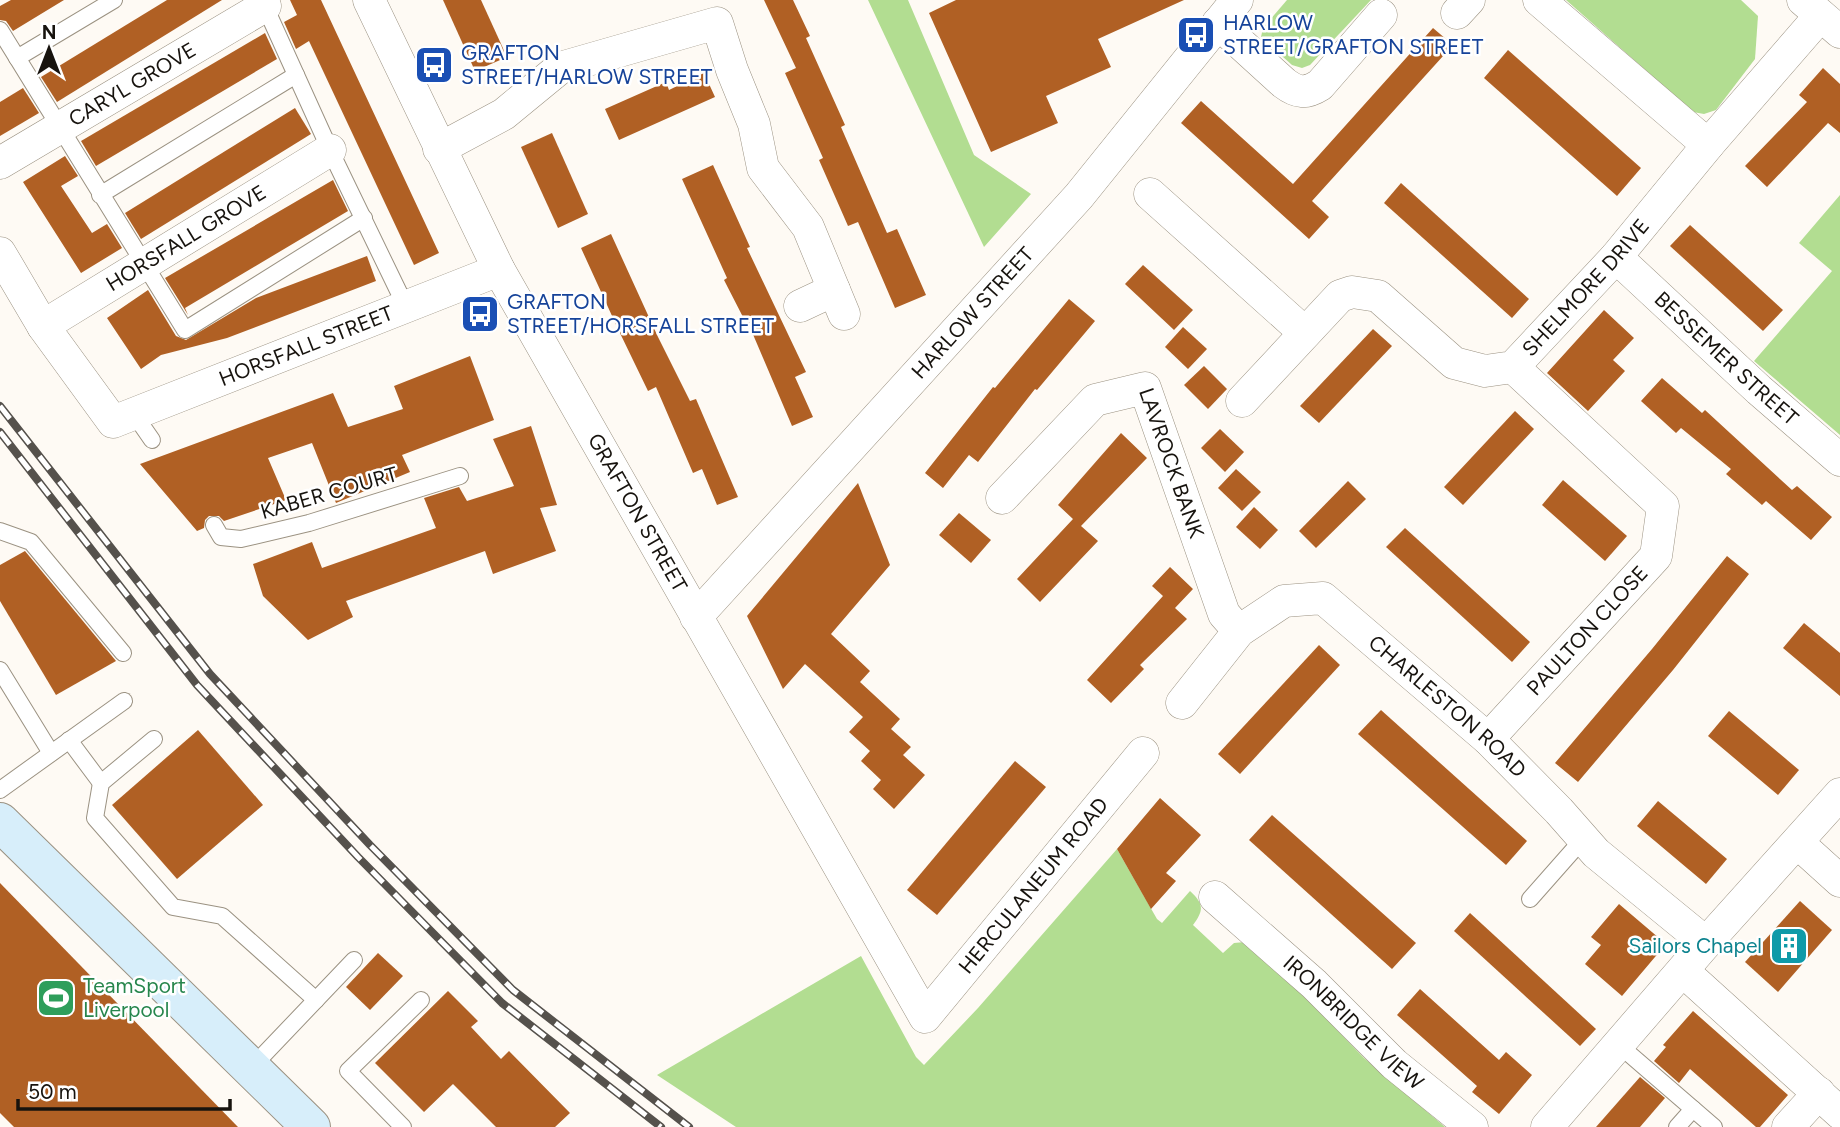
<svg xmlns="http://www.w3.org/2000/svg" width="1840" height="1127" viewBox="0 0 1840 1127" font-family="Figtree,sans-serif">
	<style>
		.green { fill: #b2dd91 }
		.building { fill: #b06024 }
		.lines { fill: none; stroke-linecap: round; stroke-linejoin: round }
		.lane-casing { stroke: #9b9282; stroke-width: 18 }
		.street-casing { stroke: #9b9282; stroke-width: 33 }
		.secondary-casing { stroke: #9b9282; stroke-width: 40 }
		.lane { stroke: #fff; stroke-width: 16 }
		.street { stroke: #fff; stroke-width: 32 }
		.secondary { stroke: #d7eefa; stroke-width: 38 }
		.rail-casing { stroke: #55514c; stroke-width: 8 }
		.rail { stroke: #fff; stroke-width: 5; stroke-dasharray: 16; stroke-linecap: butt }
		.labels { text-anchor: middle; stroke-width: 5; stroke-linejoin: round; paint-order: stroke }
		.transit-label { font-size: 21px; fill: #164399; stroke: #fff; text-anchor: start }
		.street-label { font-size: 21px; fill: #17130e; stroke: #fff }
		.culture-label { font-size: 21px; fill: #0d838f; stroke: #fff; text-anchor: end }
		.leisure-label { font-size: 21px; fill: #27864d; stroke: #fff; text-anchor: start }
	</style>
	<rect width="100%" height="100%" fill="#fefaf4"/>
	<g class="green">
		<polygon points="868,0 908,0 974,155 1031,194 984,247"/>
		<polygon points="1287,0 1371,0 1310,65 1302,68 1292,65 1261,37 1263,28"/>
		<polygon points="1566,0 1741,0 1758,16 1755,59 1716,110 1704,114 1693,112"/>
		<polygon points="1840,195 1840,435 1754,361 1832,271 1799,243"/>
		<path d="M1117 849 1157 919 1162 923 1190 891C1204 904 1204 910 1193 925L1223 953 1234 943 1245 942 1306 993 1336 1029 1364 1058 1445 1127H736L657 1075 861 956 916 1057 924 1065 978 1008Z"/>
	</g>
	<g class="building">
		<polygon points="11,0 64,0 13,31 6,21 0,20 0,6"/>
		<polygon points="167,0 222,0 57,102 41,77"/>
		<polygon points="290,0 321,0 439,253 414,265 309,41 296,49 284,22 297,15"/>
		<polygon points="443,0 481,0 507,57 475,71"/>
		<polygon points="764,0 793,0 810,36 806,38 845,125 841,127 887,233 897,229 926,295 895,308 858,222 848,226 819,160 823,158 785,73 796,68"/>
		<polygon points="956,0 1184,0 1098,39 1111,67 1046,96 1058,123 991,152 929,13"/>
		<polygon points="1433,28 1453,45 1312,201 1329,217 1309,239 1181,123 1201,101 1293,184"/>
		<polygon points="265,33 277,59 96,166 81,141"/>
		<polygon points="1508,50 1641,168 1617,196 1484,78"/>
		<polygon points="1823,68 1840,84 1840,133 1828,123 1767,187 1745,166 1807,102 1799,95"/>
		<polygon points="704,73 715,97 619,140 605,109 666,82 669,90"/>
		<polygon points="23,88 39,113 0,136 0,102"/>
		<polygon points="295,108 311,134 141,239 125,213"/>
		<polygon points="552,133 588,214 558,228 521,147"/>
		<polygon points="65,156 78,176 61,186 92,233 107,224 122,248 81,273 23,182"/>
		<polygon points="713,165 750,247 747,248 806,372 795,377 813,417 792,426 746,318 744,319 724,280 727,278 682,179"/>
		<polygon points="333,180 348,211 185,308 188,315 165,278"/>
		<polygon points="1401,183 1529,299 1512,318 1384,203"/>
		<polygon points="1690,225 1783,310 1763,331 1670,246"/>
		<polygon points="611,234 658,337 690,401 696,399 738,497 717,505 702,469 693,473 656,387 648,391 618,329 581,248"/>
		<polygon points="367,256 376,281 227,338 161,355 141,369 107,318 148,290 176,336 186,340 256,298"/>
		<polygon points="1143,265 1193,310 1174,330 1125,284"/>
		<polygon points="1069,299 1095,321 1037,390 1035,389 978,462 969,455 943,488 925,473 993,387 995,388"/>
		<polygon points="1604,310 1634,338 1613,360 1625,371 1588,411 1547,373"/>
		<polygon points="1183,327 1207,349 1188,369 1165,347"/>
		<polygon points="1373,329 1392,346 1319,423 1300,406"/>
		<polygon points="470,356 494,420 402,455 410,472 336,503 312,443 268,458 286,500 224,521 219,516 209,516 205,520 204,528 197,531 140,464 333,393 348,427 403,409 394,386"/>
		<polygon points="1204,366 1227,389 1208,409 1184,385"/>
		<polygon points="1662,378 1702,413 1705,410 1792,490 1797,486 1832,517 1811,540 1766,501 1762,505 1726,474 1731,469 1681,428 1676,433 1641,401"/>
		<polygon points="1515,411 1534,429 1463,505 1444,487"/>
		<polygon points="531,426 557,505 540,508 556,551 493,574 485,551 346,601 353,617 308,640 263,596 253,564 312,542 322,568 436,528 424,498 459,487 467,501 514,486 493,439"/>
		<polygon points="1220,429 1244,452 1225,472 1201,448"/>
		<polygon points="1121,433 1147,458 1081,526 1098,541 1040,602 1017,579 1073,519 1058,505"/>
		<polygon points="1236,469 1261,492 1242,511 1218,488"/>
		<polygon points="1563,480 1627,536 1605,561 1542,505"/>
		<polygon points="1348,481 1366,499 1316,548 1299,531"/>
		<polygon points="858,483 890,565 831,634 870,671 860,682 900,719 891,729 911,747 903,755 925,775 894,809 873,789 881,780 861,761 870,751 849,732 863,717 805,664 783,689 747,616"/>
		<polygon points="1254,507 1278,530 1260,549 1236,527"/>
		<polygon points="959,513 991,540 971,563 939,535"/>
		<polygon points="1405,528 1530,642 1512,662 1386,547"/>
		<polygon points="25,551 116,661 56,695 0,601 0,565"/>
		<polygon points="1727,556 1749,574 1673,670 1578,782 1555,763 1652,649"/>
		<polygon points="1170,567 1193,589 1175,608 1187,619 1140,665 1144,669 1111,703 1087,680 1163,596 1152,586"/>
		<polygon points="1804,623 1840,653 1840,696 1783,648"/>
		<polygon points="1319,645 1340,665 1240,774 1218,754"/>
		<polygon points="1381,710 1527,841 1506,865 1358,734"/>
		<polygon points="1729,711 1799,770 1778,795 1708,736"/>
		<polygon points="198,730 263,805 177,879 112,805"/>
		<polygon points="1015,761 1046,787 937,915 907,890"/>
		<polygon points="1160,798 1201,835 1166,873 1176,881 1151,909 1117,849"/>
		<polygon points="1658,801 1727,859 1706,884 1637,826"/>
		<polygon points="1272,815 1416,943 1392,969 1249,840"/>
		<polygon points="0,883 238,1127 14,1127 0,1113"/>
		<polygon points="1800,901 1832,930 1778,992 1745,962"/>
		<polygon points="1619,904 1666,944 1622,996 1585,964 1601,945 1591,937"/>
		<polygon points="1470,913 1596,1029 1580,1046 1454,931"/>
		<polygon points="378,953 403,976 370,1010 346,987"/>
		<polygon points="1420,989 1499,1060 1506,1052 1532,1075 1499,1114 1472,1092 1477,1086 1397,1015"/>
		<polygon points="448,991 478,1021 471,1027 501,1059 509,1051 570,1113 555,1127 496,1127 453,1084 424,1112 375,1063"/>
		<polygon points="1693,1011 1788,1095 1760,1127 1756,1127 1690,1069 1679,1083 1654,1061 1666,1047 1663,1045"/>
		<polygon points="1640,1077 1665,1098 1640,1127 1596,1127"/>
	</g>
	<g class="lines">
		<defs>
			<g id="lane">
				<polyline points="263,2 330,150 406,307"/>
				<polyline points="0,30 185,330 364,218"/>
				<polyline points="17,58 114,0"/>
				<polyline points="100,195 296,75"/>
				<polyline points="134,414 152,440"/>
				<polyline points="214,525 221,537 241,539 309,523 460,476"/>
				<polyline points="0,531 31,542 123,653"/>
				<polyline points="0,670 51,753"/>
				<polyline points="154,739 101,783 95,818 173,907 222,916 316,1000"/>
				<polyline points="69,740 101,783"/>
				<polyline points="0,790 124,701"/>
				<polyline points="1530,899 1583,839"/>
				<polyline points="1619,1045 1714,1127"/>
				<polyline points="251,1068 354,960"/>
				<polyline points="403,1127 348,1071 421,1000"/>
				<polyline points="1677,1127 1693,1109"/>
			</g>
			<g id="street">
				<path id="s1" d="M369 0 499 270 925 1017 1143 753"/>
				<polyline points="1539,0 1708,145"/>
				<polyline points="1803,0 1840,32"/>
				<polyline points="1457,13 1469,0"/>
				<path d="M1218 23 1284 83C1297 93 1306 94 1320 85L1381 15"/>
				<polyline points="439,149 504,114 560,68 717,23 732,70 754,124 763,168 808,227 844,314"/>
				<path id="s2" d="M0 163 265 6"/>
				<polyline points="1150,194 1305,333"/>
				<path id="s3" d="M0 253 43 326 113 422 499 270"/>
				<path id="s4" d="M1616 257 1759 390 1840 460"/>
				<polyline points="800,306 834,290"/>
				<path id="s5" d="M43 326 330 150"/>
				<path id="s6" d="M1242 401 1340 296 1352 292 1378 296 1454 363 1485 371 1513 367 1616 257 1708 145 1820 16"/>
				<path id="s7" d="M1002 498 1095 400 1145 388 1224 614 1239 631"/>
				<path id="s8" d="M696 617 1079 196 1237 0"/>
				<path id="s9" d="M1182 703 1239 631 1284 601 1323 598 1488 739 1559 811 1596 853 1706 943"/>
				<path id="s10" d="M1488 739 1656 556 1663 506 1513 367"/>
				<polyline points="1798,843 1840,881"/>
				<path id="s11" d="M1215 897 1314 984 1394 1064 1472 1127"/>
				<polyline points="1683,971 1840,1113"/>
				<polyline points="1547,1127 1706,943 1840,794"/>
				<polyline points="1788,1127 1819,1093"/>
			</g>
			<polyline id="secondary" points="0,822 311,1127"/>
		</defs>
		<use href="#lane" class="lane-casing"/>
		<use href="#street" class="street-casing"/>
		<use href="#secondary" class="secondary-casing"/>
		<use href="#lane" class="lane"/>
		<use href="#street" class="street"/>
		<use href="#secondary" class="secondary"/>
		<defs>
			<g id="rail">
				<polyline points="0,406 210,674 370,845 513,990 689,1127"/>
				<polyline points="0,432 197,685 358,857 502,1003 661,1127"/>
			</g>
		</defs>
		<use href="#rail" class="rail-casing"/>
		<use href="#rail" class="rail"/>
	</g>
	<defs>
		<symbol id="bus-square" viewBox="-11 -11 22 22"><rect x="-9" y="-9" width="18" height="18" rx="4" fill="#1a4fb4" stroke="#fff"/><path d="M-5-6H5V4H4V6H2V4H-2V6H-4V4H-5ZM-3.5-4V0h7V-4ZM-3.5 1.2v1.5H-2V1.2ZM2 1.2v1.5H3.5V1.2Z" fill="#fff"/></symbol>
		<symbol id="building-square" viewBox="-11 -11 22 22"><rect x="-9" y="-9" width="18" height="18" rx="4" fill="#0f9aa8" stroke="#fff"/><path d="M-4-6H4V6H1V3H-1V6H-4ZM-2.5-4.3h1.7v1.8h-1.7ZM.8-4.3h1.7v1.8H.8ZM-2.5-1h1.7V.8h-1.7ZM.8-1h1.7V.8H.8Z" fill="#fff"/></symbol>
		<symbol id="stadium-square" viewBox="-11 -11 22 22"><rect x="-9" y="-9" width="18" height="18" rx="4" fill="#2e9e5b" stroke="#fff"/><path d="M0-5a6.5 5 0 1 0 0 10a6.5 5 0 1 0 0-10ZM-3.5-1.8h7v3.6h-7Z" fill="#fff"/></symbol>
	</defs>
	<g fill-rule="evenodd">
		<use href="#bus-square" x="1174" y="13" width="44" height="44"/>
		<use href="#bus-square" x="412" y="43" width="44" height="44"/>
		<use href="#bus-square" x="458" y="292" width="44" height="44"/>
		<use href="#building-square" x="1767" y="924" width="44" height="44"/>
		<use href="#stadium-square" x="34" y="976" width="44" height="44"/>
	</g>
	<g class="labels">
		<g class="transit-label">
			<text x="1223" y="30">HARLOW<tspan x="1223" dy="24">STREET/GRAFTON STREET</tspan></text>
			<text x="461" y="60">GRAFTON<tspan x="461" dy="24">STREET/HARLOW STREET</tspan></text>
			<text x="507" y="309">GRAFTON<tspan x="507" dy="24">STREET/HORSFALL STREET</tspan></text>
		</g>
		<g class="street-label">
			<text dy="7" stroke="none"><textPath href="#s2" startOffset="154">CARYL GROVE</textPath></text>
			<text dy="7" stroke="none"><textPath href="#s5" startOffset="168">HORSFALL GROVE</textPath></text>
			<text dy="7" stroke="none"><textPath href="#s6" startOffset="452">SHELMORE DRIVE</textPath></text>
			<text dy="7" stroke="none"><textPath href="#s8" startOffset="411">HARLOW STREET</textPath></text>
			<text dy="7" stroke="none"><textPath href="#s3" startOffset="411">HORSFALL STREET</textPath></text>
			<text dy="7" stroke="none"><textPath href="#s4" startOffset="150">BESSEMER STREET</textPath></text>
			<text dy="7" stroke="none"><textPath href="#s7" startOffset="266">LAVROCK BANK</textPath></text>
			<text transform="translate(329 493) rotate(-16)" y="7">KABER COURT</text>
			<text dy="7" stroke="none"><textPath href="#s1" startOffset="579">GRAFTON STREET</textPath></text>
			<text dy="7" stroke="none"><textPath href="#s10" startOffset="147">PAULTON CLOSE</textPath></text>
			<text dy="7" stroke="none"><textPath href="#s9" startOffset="350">CHARLESTON ROAD</textPath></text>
			<text dy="7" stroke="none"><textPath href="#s1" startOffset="1330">HERCULANEUM ROAD</textPath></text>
			<text dy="7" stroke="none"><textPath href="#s11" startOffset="187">IRONBRIDGE VIEW</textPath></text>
		</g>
		<g class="culture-label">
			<text x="1762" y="953">Sailors Chapel</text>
		</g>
		<g class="leisure-label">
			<text x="83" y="993">TeamSport<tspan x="83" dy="24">Liverpool</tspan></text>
		</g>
	</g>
	<g transform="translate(49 49)" stroke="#ffffff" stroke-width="5" paint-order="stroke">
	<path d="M0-5L12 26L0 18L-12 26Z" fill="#17130e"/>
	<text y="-10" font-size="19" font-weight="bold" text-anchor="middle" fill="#17130e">N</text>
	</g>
	<path d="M18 1099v10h212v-10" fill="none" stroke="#17130e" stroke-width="3.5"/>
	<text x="28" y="1099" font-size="21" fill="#17130e" stroke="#ffffff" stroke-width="5" paint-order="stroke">50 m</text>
</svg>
